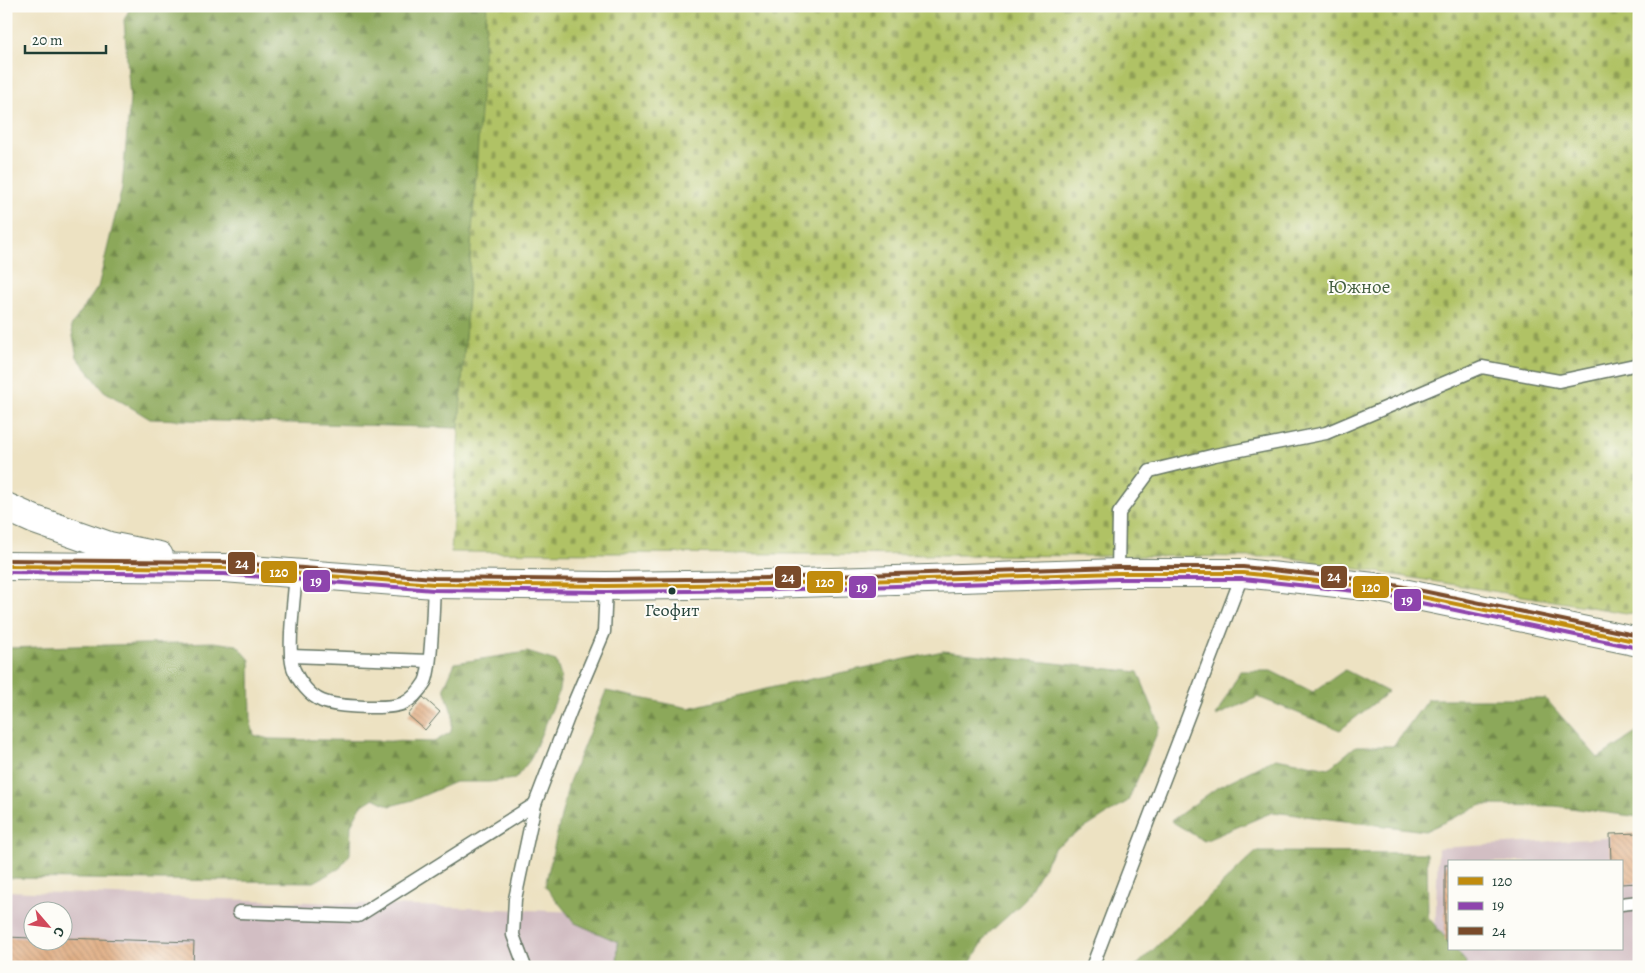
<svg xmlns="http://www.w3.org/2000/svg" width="1645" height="973" viewBox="0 0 1645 973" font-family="Alegreya,serif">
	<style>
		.industrial { fill: #d2bec3; fill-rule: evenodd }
		.forest { fill: url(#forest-firs); stroke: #567247 }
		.cemetery { fill: url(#cemetery-stones); stroke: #68804c }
		.building { fill: url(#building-back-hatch) }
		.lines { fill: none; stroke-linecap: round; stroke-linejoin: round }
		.service-casing { stroke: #677766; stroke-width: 15 }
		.secondary-casing { stroke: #677766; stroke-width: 30 }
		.service { stroke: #fff; stroke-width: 12 }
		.secondary { stroke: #fff; stroke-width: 28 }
		.bus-1-casing { stroke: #fdfcf7; stroke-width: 8 }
		.bus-2-casing { stroke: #fdfcf7; stroke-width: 8 }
		.bus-3-casing { stroke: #fdfcf7; stroke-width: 8 }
		.bus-1 { stroke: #c18c0d; stroke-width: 4 }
		.bus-2 { stroke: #8e44ad; stroke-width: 4 }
		.bus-3 { stroke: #7a4b2a; stroke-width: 4 }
		.bus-dot { fill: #1f3d34; stroke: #fdfcf7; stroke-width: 2 }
		.labels { text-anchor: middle; stroke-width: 4; stroke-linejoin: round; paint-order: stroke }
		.bus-label { font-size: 18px; fill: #1f3d34; stroke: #fdfcf7 }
		.park-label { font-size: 19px; fill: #435e40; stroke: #fdfcf7 }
		.line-badge { stroke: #fdfcf7; stroke-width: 2 }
		.badge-label { font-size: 14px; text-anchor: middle; font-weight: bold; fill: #fff }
	</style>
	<defs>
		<pattern id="forest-firs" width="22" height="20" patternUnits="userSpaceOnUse" patternTransform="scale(1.25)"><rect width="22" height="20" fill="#8ca85a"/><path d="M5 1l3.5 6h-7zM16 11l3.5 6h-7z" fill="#728a4b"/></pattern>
		<pattern id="cemetery-stones" width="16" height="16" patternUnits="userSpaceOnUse" patternTransform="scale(1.25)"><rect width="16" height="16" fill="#b0c265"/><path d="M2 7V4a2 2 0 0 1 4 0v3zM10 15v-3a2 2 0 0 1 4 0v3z" fill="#8f9f54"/></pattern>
		<pattern id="building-back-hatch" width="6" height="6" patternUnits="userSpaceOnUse" patternTransform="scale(1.25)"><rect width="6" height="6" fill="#dda476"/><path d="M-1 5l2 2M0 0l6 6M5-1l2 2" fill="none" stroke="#b38762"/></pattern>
	</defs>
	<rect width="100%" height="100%" fill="#fdfcf7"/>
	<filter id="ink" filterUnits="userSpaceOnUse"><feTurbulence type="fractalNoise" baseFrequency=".02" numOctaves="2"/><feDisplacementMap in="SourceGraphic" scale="10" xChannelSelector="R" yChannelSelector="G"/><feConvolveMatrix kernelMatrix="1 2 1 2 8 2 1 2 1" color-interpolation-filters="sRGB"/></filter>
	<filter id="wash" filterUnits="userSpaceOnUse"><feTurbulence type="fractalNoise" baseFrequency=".0096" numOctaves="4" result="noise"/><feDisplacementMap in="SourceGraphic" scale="20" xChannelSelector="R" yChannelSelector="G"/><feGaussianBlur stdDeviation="1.12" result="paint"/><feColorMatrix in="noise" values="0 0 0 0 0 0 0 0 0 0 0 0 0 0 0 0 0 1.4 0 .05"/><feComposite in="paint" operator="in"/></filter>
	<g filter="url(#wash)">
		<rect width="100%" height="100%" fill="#ede2c2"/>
		<g class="industrial">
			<path d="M1639 836V967H1434L1438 848ZM1449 862H1621V949H1449Z"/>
			<path d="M6 891 634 914 630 967H6ZM32 910H62V940H32Z"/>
		</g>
		<g class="forest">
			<polygon points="131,6 487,6 459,428 150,419 104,391 77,357 71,326 98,287 122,188 130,99 124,20"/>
			<polygon points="213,642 237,645 250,660 251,723 254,735 269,739 434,742 451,732 453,716 444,688 455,663 527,652 556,661 561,677 558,695 530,760 515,779 489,782 455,782 413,800 390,806 374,798 361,806 351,825 350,854 340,868 314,882 6,878 6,648"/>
			<polygon points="943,651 1138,672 1160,726 1128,801 1055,847 1024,901 988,934 969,965 975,967 617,967 618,942 575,923 545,886 569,782 606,691 689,708 774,687"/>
			<polygon points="1345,670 1388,692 1340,730 1258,697 1216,716 1240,671 1271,671 1313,692"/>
			<polygon points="1428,699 1546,699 1598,758 1639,731 1639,817 1555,806 1482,805 1425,831 1273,812 1204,841 1171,821 1218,787 1276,758 1329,768 1356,746 1393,746"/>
			<polygon points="1256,852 1427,853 1428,917 1449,942 1449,949 1455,949 1466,962 1465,967 1135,967"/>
		</g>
		<polygon class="cemetery" points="487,6 1639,6 1639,615 1285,557 451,552"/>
		<g id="blocks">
			<g class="building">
				<polygon points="423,697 440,712 425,730 408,715"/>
				<polygon points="1639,833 1639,883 1621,884 1621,862 1611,862 1610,834"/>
				<rect x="1445" y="865" width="4" height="76"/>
				<polygon points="6,937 32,938 32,940 62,940 62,938 194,942 193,967 6,967"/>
			</g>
		</g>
	</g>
	<g filter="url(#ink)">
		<use href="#blocks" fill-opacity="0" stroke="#677766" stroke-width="1"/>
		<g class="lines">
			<defs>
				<g id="service">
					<path d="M296 572C295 594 286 652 294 670 299 682 310 696 322 701 337 707 390 710 404 703 413 699 420 690 425 682 432 668 433 603 434 584"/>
					<polyline points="1118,573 1119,513 1150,471 1215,455 1326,433 1482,367 1559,381 1639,364"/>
					<polyline points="291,656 429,661"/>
					<polyline points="1621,904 1639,902"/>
					<polyline points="239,912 358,916 535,804"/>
					<polyline points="525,967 513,935 515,899 535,804 570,712 604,632 606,586"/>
					<polyline points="1092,967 1243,573"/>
				</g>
				<g id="secondary">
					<polyline points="6,507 35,520 109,546 159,556"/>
					<polyline points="6,566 224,568 434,584 606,586 767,584 1118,573 1243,573 1374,587 1639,642"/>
				</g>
			</defs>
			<use href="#service" class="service-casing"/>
			<use href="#secondary" class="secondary-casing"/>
			<use href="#service" class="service"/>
			<use href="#secondary" class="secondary"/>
			<defs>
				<polyline id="bus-1" points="6,566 224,568 434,584 606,586 767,584 1118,573 1243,573 1374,587 1639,642"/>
				<polyline id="bus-2" points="6,572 224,574 434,590 606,592 767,590 1118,579 1243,579 1373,593 1638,648"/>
				<polyline id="bus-3" points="6,560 224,562 434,578 606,580 767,578 1118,567 1243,567 1375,581 1639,636"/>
			</defs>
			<use href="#bus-1" class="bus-1-casing"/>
			<use href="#bus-2" class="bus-2-casing"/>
			<use href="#bus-3" class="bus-3-casing"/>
			<use href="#bus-1" class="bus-1"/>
			<use href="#bus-2" class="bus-2"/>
			<use href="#bus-3" class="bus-3"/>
		</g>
	</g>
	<circle class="bus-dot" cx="672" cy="591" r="4.5"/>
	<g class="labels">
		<g class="bus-label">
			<text x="672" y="616">Геофит</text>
		</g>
		<g class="park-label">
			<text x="1359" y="293">Южное</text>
		</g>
	</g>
	<g class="line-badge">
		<rect x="227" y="551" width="29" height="24" rx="5" fill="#7a4b2a"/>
		<rect x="260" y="560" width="38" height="24" rx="5" fill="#c18c0d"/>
		<rect x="1320" y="565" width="28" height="24" rx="5" fill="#7a4b2a"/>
		<rect x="774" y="565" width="28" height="24" rx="5" fill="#7a4b2a"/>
		<rect x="302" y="569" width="29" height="24" rx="5" fill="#8e44ad"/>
		<rect x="806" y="570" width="38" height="24" rx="5" fill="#c18c0d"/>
		<rect x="1352" y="575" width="38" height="24" rx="5" fill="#c18c0d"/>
		<rect x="848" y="575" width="29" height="24" rx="5" fill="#8e44ad"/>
		<rect x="1393" y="588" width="29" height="24" rx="5" fill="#8e44ad"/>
	</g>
	<g class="badge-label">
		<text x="242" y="568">24</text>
		<text x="279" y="577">120</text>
		<text x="1334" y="581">24</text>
		<text x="788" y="582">24</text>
		<text x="316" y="586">19</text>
		<text x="825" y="587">120</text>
		<text x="1371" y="592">120</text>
		<text x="862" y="592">19</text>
		<text x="1407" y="605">19</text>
	</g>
	<rect width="1645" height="973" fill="none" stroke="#fdfcf7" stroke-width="25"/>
	<rect x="1448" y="860" width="175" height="90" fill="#fdfcf7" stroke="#a4b0a9"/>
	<rect x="1458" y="877" width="25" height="8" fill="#c18c0d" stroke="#a4b0a9"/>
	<text x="1492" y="886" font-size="15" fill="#1f3d34">120</text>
	<rect x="1458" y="902" width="25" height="8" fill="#8e44ad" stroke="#a4b0a9"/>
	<text x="1492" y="910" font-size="15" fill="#1f3d34">19</text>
	<rect x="1458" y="927" width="25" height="8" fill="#7a4b2a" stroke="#a4b0a9"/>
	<text x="1492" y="936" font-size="15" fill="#1f3d34">24</text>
	<g transform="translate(48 926) rotate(118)"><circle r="24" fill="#fdfcf7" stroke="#a4b0a9"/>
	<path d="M0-4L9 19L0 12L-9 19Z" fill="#d1495b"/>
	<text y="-8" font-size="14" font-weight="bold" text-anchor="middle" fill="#1f3d34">С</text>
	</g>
	<path d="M25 45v8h81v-8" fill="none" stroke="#1f3d34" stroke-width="2.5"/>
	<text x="32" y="45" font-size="15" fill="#1f3d34" stroke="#fdfcf7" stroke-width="4" paint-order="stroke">20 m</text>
</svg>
